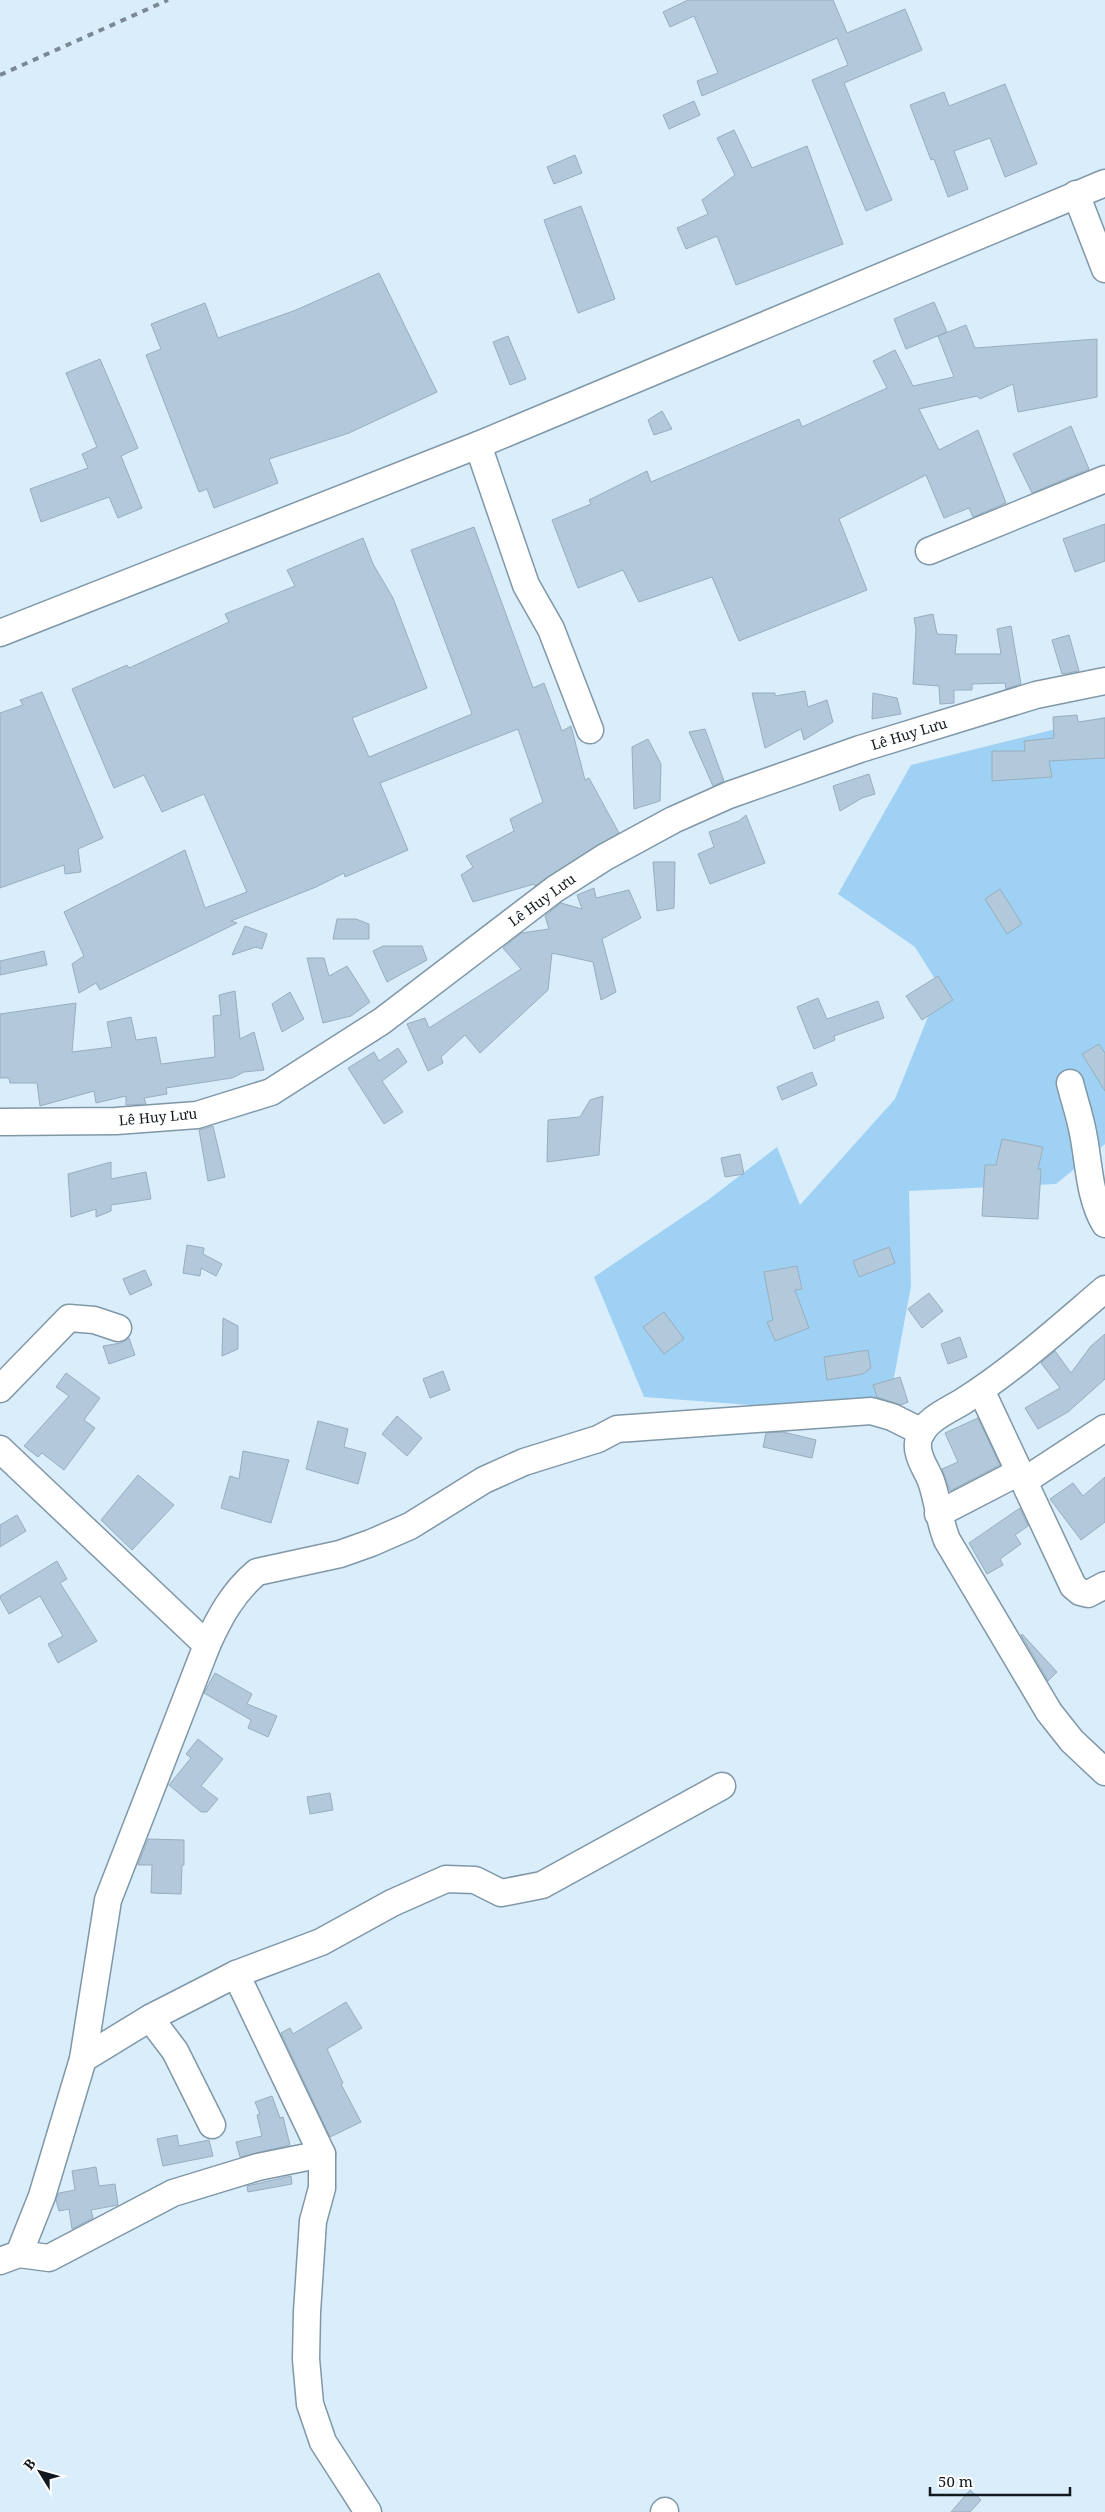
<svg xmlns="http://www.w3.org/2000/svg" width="1105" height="2512" viewBox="0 0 1105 2512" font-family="'Noto Serif',serif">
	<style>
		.green { fill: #9fd1f4 }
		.building { fill: #b1c9da; stroke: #97aebf }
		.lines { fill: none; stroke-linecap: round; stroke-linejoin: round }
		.minor-casing { stroke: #7f97a7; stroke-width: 29 }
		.minor { stroke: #fff; stroke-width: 26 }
		.rail { stroke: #7a8993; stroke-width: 4; stroke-dasharray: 6 6; stroke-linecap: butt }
		.labels { text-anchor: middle; stroke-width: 5; stroke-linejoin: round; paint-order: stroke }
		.street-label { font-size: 14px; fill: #10191f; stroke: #fff }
	</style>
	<rect width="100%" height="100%" fill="#d9edfb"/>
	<polygon class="green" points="1105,717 1105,1144 1056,1184 909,1191 911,1286 887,1415 644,1397 594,1277 708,1200 777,1147 800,1205 895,1099 940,987 915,947 838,894 911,765"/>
	<g class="building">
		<polygon points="688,0 833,0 847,33 905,9 922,50 844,83 892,200 866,211 812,80 848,65 837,38 702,96 697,81 718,73 694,16 670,27 663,12"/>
		<polygon points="1005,84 1037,164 1005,177 990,138 954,151 968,189 948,197 934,159 931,160 910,105 944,92 949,106"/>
		<polygon points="694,101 700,115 669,129 663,115"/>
		<polygon points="734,130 752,168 807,146 843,244 736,285 717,236 686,249 677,228 708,214 702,200 735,175 717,138"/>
		<polygon points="575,155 582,173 554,184 547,167"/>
		<polygon points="581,206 615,299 578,313 544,220"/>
		<polygon points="379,273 437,392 349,433 269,459 278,483 214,508 207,489 199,492 146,355 161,349 151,324 205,303 218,338 296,310"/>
		<polygon points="934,302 947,332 906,349 894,319"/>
		<polygon points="966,325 975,348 1097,339 1097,397 1018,412 1013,384 980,399 977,396 919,409 939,450 978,430 1006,503 973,517 969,508 944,518 926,475 839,519 867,590 739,641 712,577 639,602 623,570 578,588 552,520 591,504 589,500 647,471 651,482 799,419 802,427 887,388 873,361 895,350 913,386 954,377 938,336"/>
		<polygon points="508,336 526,379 510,385 493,342"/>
		<polygon points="100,359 138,448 121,456 142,508 118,518 109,497 41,522 30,489 88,468 82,454 97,447 66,373"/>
		<polygon points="662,411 672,429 654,435 648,420"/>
		<polygon points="1071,426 1089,469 1032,493 1013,454"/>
		<polygon points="1105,524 1105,561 1075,572 1063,539"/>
		<polygon points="474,527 533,688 544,683 562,731 571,726 585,780 589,778 619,833 535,886 534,884 473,902 461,875 473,867 466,856 514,831 510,819 543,802 518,729 380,783 408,850 345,877 344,873 316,887 231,921 237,923 100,990 96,983 79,993 72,964 84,956 64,912 185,850 205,908 247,892 204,794 162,812 144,775 114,788 72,689 127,665 129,668 229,622 225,614 295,586 287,570 363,538 373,564 393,598 427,688 352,718 369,757 472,714 411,550"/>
		<polygon points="933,614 937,634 957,635 955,654 1001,654 997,629 1011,626 1021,684 1006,689 1005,683 972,684 972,690 954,690 954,703 940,704 939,686 913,684 916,629 914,618"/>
		<polygon points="1069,635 1079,671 1062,674 1052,640"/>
		<polygon points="805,691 808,707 827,700 833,722 804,740 801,729 765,748 752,693 775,693 775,696"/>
		<polygon points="42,692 103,838 78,849 81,872 65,874 64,865 0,888 0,713 23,705 20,700"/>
		<polygon points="873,693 897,698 901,714 872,719"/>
		<polygon points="1077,715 1078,722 1105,718 1105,758 1049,761 1052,777 992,781 992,751 1025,751 1024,741 1054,738 1053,717"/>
		<polygon points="705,729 724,781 713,786 689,732"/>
		<polygon points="648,739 661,764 660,801 634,809 632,747"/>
		<polygon points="869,774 875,794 862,798 840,811 833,786"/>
		<polygon points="746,815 765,863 710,884 698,854 714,847 709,832 739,821"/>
		<polygon points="653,862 675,862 674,908 657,911"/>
		<polygon points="594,888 596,898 629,890 641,918 602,939 616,992 601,1000 593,962 552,953 548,990 480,1053 465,1035 441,1057 443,1063 428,1071 407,1024 425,1018 429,1028 521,969 503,948 521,933 549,929 545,916 561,903 582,909 577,895"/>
		<polygon points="1000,889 1022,924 1007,934 985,899"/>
		<polygon points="337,919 356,919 369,924 369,939 333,939"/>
		<polygon points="245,926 267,934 262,949 256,947 232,955"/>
		<polygon points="383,946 422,946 427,960 387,982 373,951"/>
		<polygon points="44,951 47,965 0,975 0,961"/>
		<polygon points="307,958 324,958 329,976 347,966 370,1002 351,1016 323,1023"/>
		<polygon points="938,976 953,1000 922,1020 906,996"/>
		<polygon points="235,991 240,1039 254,1032 264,1070 244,1072 232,1078 166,1088 167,1094 144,1098 146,1104 126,1105 126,1096 96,1103 94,1091 40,1106 37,1083 10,1083 9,1078 0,1078 0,1014 76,1003 72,1052 112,1047 107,1022 131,1017 136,1040 156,1037 161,1064 215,1057 213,1016 221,1015 219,995"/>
		<polygon points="290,992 304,1019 282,1032 272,1004"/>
		<polygon points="818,998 827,1019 878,1001 884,1018 834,1036 835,1040 814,1049 797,1007"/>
		<polygon points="1099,1044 1105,1053 1105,1091 1082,1054"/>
		<polygon points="398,1048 407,1062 382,1081 403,1112 384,1124 348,1068 374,1052 379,1061"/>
		<polygon points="812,1072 817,1085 782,1100 777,1087"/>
		<polygon points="603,1096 599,1155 547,1162 548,1120 580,1117 590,1100"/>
		<polygon points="213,1126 225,1177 208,1181 199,1130"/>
		<polygon points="1002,1139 1043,1147 1038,1169 1041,1169 1038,1219 982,1216 985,1165 996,1165"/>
		<polygon points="740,1154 744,1174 725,1177 721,1158"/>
		<polygon points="111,1162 111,1179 146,1172 151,1199 111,1205 111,1211 96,1217 96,1209 71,1217 68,1174"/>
		<polygon points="187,1245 204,1248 203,1254 222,1264 216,1276 201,1268 200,1276 183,1273"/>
		<polygon points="889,1247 895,1263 859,1277 853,1261"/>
		<polygon points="797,1266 802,1289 795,1290 809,1328 775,1341 767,1322 773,1320 764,1272"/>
		<polygon points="145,1270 152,1285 130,1295 123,1279"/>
		<polygon points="929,1293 943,1311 922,1328 908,1309"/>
		<polygon points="664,1312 684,1339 664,1354 643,1327"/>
		<polygon points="223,1318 238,1326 238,1349 222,1356"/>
		<polygon points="1105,1334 1105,1379 1068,1412 1038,1429 1025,1408 1060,1388 1041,1363 1055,1351 1071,1373 1091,1346"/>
		<polygon points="960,1337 967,1357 948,1364 941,1344"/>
		<polygon points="129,1338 135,1355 109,1364 103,1346 121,1343"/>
		<polygon points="868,1350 871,1368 863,1374 827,1380 824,1357"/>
		<polygon points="443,1371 450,1390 430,1398 423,1379"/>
		<polygon points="66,1373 100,1398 84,1420 95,1428 64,1470 42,1453 38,1457 24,1446 69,1396 56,1387"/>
		<polygon points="900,1377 908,1402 901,1405 877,1397 873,1385"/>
		<polygon points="397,1416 422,1438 407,1456 382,1434"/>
		<polygon points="978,1418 1000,1465 950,1491 942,1469 958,1462 945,1433"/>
		<polygon points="318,1421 348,1429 344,1447 366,1453 358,1484 306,1469"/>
		<polygon points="783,1432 816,1440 812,1458 763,1447 766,1433"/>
		<polygon points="243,1451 289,1460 271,1523 221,1508 230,1476 239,1479"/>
		<polygon points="138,1475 174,1505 132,1550 101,1520"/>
		<polygon points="1105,1477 1105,1522 1081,1540 1050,1499 1073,1483 1083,1496"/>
		<polygon points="1020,1508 1028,1526 1015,1535 1021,1544 1000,1559 1003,1565 987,1574 969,1543"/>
		<polygon points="17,1515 26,1531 0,1547 0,1525"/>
		<polygon points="57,1561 67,1579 60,1583 97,1641 58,1663 48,1644 63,1636 40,1596 9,1614 0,1598 0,1596"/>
		<polygon points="1022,1634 1057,1672 1048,1681 1021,1635"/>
		<polygon points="215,1673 252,1694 247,1704 277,1716 268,1737 248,1728 251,1720 204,1693"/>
		<polygon points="198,1739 223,1759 201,1786 218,1799 207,1812 201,1812 169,1785 191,1758 186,1754"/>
		<polygon points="330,1793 333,1810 310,1814 307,1797"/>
		<polygon points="148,1839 184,1840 184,1865 182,1865 181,1894 151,1893 152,1865 138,1865"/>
		<polygon points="346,2002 362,2028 327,2049 343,2083 341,2084 361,2122 330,2137 281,2033 290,2028 293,2034"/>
		<polygon points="272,2096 280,2118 283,2117 290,2145 240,2157 236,2142 262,2136 257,2115 260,2114 255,2102"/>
		<polygon points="177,2135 179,2146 209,2140 213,2156 163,2166 157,2139"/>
		<polygon points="96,2167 99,2186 115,2184 118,2205 91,2210 93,2218 72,2229 69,2209 59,2211 56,2200 59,2193 75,2190 72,2171"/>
		<polygon points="291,2176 292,2184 248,2192 247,2186"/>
		<polygon points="970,2490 981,2500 970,2512 951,2512"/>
	</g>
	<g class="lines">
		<defs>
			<g id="minor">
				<polyline points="1076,194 1105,269"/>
				<polyline points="478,445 526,585 551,629 590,730"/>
				<polyline points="929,551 1105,479"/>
				<polyline points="0,633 478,445 1105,183"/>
				<path d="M1070 1083C1074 1099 1080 1116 1083 1133 1089 1162 1089 1198 1105 1224"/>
				<polyline points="0,1122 116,1121 197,1115 271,1092 382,1021 555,889 605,857 673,820 729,795 860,749 1036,695 1105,681"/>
				<path d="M1105 1289C1059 1328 1013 1370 962 1402 947 1411 925 1420 919 1438 914 1453 926 1468 931 1481 938 1500 939 1521 947 1540L1049 1712 1072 1741 1105 1772"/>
				<polyline points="0,1389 69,1318 94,1320 118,1328"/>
				<polyline points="981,1390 1073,1586 1080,1592 1088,1594 1105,1585"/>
				<polyline points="0,1449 207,1645 108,1900 83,2059 42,2196 19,2254 0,2261"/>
				<polyline points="1024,1481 1105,1428"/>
				<polyline points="938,1514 1019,1472"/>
				<path d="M207 1645C219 1618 233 1592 257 1572L340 1554 371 1543 410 1526 484 1480 524 1462 598 1439 617 1429 871 1411 892 1417 922 1432"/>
				<polyline points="236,1974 322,2154 322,2188 313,2221 307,2312 306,2359 310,2404 323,2442 368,2512"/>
				<polyline points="150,2018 175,2051 212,2125"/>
				<polyline points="83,2059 150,2018 236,1974 321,1942 392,1903 446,1879 475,1880 501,1893 542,1885 722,1786"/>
				<polyline points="19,2254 49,2258 173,2193 258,2167 322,2154"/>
				<polyline points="664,2512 665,2511"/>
			</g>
		</defs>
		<use href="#minor" class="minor-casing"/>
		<use href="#minor" class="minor"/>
		<polyline class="rail" points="0,75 168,0"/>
	</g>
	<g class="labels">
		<g class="street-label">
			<text transform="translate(909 734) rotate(-17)" y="5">Lê Huy Lưu</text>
			<text transform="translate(542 900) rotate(-36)" y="5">Lê Huy Lưu</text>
			<text transform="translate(158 1117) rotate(-5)" y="5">Lê Huy Lưu</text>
		</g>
	</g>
	<g transform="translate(40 2472) rotate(307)" stroke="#ffffff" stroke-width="4" paint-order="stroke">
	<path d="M0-4L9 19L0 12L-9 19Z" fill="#10191f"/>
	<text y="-8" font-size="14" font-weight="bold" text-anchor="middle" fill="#10191f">B</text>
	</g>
	<path d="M930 2487v8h140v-8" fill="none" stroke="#10191f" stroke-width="2.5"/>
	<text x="938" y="2487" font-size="15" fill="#10191f" stroke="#ffffff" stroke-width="4" paint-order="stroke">50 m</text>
</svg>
